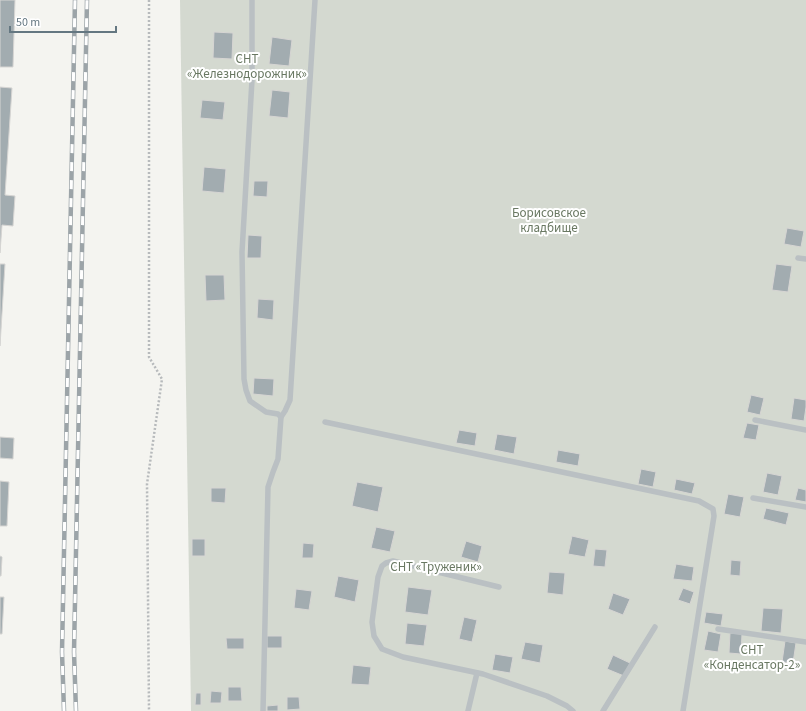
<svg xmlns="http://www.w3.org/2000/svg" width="806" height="711" viewBox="0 0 806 711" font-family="'Source Sans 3',sans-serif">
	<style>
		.green { fill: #d4d9d0 }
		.building { fill: #a2acb0; stroke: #d6d5d3 }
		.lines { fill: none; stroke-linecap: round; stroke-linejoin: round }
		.path { stroke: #b7babc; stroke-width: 2.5; stroke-dasharray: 2 2; stroke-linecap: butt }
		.lane { stroke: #bac0c3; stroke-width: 5.5 }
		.rail-casing { stroke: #9ca4a8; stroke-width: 4.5 }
		.rail { stroke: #fff; stroke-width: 3; stroke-dasharray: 9; stroke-linecap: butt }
		.labels { text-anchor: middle; stroke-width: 4; stroke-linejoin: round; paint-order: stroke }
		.park-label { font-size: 13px; fill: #697862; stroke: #fff }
	</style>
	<rect width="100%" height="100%" fill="#f4f4f0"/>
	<polygon class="green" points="180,0 806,0 806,711 191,711"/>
	<g class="building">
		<polygon points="0,0 15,0 13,67 0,67"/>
		<polygon points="214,32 233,33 232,59 213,58"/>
		<polygon points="272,37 292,40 289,66 269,64"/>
		<polygon points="0,87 12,88 5,195 15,196 13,226 2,225 0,253"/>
		<polygon points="272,90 290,92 288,118 269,116"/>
		<polygon points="202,100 225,102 223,120 200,118"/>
		<polygon points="204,167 226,169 224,193 202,191"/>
		<polygon points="254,181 268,181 267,197 253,196"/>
		<polygon points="787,228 804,231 801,247 784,244"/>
		<polygon points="248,235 262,236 261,258 247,258"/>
		<polygon points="0,264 5,264 0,346"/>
		<polygon points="776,264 792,266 788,292 772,290"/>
		<polygon points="205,275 224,275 225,300 206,301"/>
		<polygon points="258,299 274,300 273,320 257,318"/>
		<polygon points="254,378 274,379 273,396 253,394"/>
		<polygon points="751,395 764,398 760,415 747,412"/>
		<polygon points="794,398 806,400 806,407 804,421 791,419"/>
		<polygon points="747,423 759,425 756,440 743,438"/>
		<polygon points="459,430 477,433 475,446 456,443"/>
		<polygon points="497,434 517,437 514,454 494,450"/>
		<polygon points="0,437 14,438 13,459 0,458"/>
		<polygon points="558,450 580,454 578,466 556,462"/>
		<polygon points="641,469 656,472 653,487 638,484"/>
		<polygon points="767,473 782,476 778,495 763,492"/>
		<polygon points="676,479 695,483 692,494 674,490"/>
		<polygon points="0,481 9,482 7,526 0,526"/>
		<polygon points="357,482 383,487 378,512 352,506"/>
		<polygon points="211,488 226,488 225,503 211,502"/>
		<polygon points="798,488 806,490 806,502 795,500"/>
		<polygon points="728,494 744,497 740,517 724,514"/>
		<polygon points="766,508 789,513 786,525 763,519"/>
		<polygon points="376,527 395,531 390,552 371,548"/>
		<polygon points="572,536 589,540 585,557 568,554"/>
		<rect x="192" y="539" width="13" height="17"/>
		<polygon points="466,541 482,546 478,562 461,557"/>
		<polygon points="303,543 314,544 313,558 302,558"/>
		<polygon points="595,549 607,550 605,567 593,566"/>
		<polygon points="0,556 2,557 1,576 0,576"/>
		<polygon points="731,560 741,561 740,576 730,575"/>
		<polygon points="676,564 694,567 692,581 673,579"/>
		<polygon points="549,572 565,573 563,595 547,593"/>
		<polygon points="338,576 359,580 355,602 334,597"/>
		<polygon points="408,587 432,590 428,615 405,612"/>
		<polygon points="683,588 694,592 690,604 678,600"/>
		<polygon points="296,589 312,591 309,610 294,608"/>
		<polygon points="613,593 630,599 623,615 608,609"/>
		<polygon points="0,597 4,597 2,634 0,634"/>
		<polygon points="763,608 783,609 781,633 761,631"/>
		<polygon points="706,612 723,614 721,626 704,623"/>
		<polygon points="464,617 477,620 472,642 459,639"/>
		<polygon points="407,623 427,625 424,646 405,644"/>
		<polygon points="708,631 721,634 718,652 704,650"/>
		<polygon points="730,633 742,634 741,654 729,653"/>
		<rect x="267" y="636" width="15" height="12"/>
		<polygon points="226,638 244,638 244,649 227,649"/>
		<polygon points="785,641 796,643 793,663 782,662"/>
		<polygon points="525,642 543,645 540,663 521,659"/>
		<polygon points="495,654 513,657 510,673 492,670"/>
		<polygon points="613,655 630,663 624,676 607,669"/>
		<polygon points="353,665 371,667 369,685 351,684"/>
		<polygon points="228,687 241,687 242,701 228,701"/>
		<polygon points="211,691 222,692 221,703 210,703"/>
		<polygon points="196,693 201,693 201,705 195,705"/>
		<polygon points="287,697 299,697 300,709 287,710"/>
		<polygon points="278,705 278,711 267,711 267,706"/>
	</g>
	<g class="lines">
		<polyline class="path" points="149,0 149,357 162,379 147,484 149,711"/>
		<g class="lane">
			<polyline points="252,0 252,80 242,252 244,379 246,390 250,401 266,412 278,414 281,417 278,459 273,472 268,487 263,711"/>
			<polyline points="798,258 806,259"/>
			<polyline points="281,417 285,411 290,400 315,0"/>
			<polyline points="755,420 806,430"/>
			<polyline points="325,422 699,501 713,509 714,516 683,711"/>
			<polyline points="753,498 806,507"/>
			<polyline points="499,587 393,561 386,563 382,566 378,577 372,622 374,636 382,649 403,657 483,674 547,696 567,706 573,711"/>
			<polyline points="718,629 806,642"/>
			<polyline points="468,711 477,673"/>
			<polyline points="603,711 655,627"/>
		</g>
		<defs>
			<g id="rail">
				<polyline points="64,711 62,652 75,0"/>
				<polyline points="76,711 74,652 87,0"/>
			</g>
		</defs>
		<use href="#rail" class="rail-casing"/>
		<use href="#rail" class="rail"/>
	</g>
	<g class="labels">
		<g class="park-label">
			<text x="247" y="63">СНТ<tspan x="247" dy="15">«Железнодорожник»</tspan></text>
			<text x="549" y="217">Борисовское<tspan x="549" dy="15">кладбище</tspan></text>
			<text x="436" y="571">СНТ «Труженик»</text>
			<text x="752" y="654">СНТ<tspan x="752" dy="15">«Конденсатор-2»</tspan></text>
		</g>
	</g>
	<path d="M10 26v6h106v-6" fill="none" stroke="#647781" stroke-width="2"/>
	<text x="16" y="26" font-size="12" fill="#647781" stroke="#ffffff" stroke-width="3" paint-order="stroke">50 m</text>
</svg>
